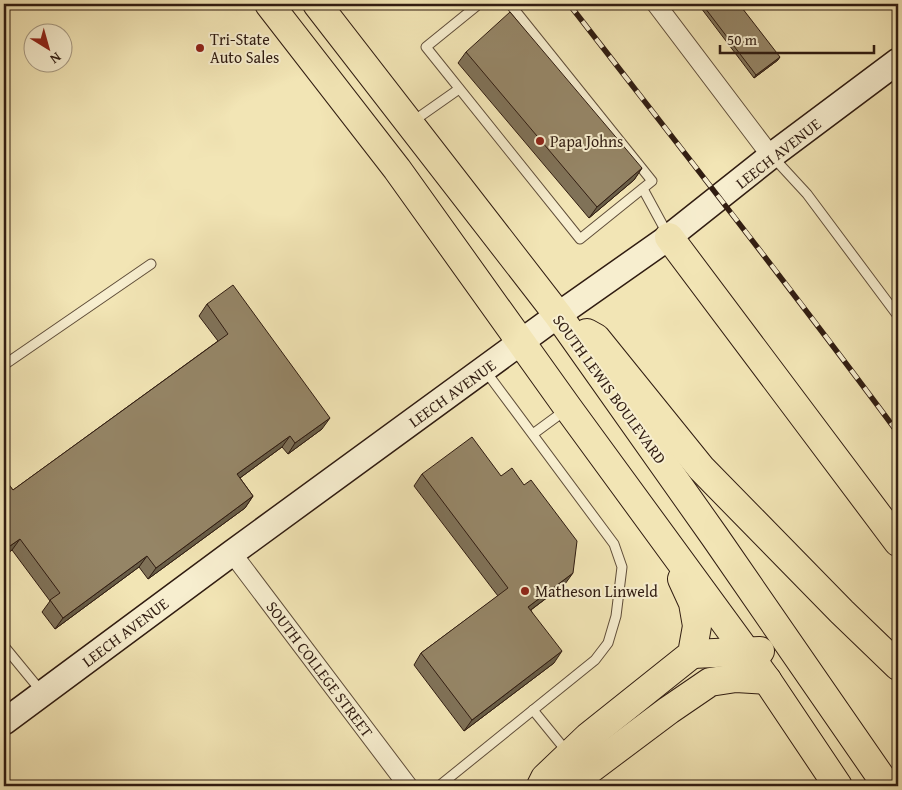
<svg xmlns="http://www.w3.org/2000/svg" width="902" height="790" viewBox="0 0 902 790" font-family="'Gentium Book Plus',serif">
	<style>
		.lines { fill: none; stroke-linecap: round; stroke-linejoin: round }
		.lane-casing { stroke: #604e3a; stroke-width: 11 }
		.street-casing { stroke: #604e3a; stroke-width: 20 }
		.secondary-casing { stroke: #301c11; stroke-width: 28 }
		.primary-casing { stroke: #301c11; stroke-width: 30 }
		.lane { stroke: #f7eecf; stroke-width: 9 }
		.street { stroke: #f7eecf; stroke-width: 18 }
		.secondary { stroke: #f7eecf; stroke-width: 25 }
		.primary { stroke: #f2e5b5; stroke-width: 28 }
		.rail-casing { stroke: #301c11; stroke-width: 5.5 }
		.rail { stroke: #f7eecf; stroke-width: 4; stroke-dasharray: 11; stroke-linecap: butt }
		.wall { fill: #807258; stroke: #301c11 }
		.shaded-wall { fill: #685d47; stroke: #301c11 }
		.building { fill: #958566; stroke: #301c11 }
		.poi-dot { fill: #8f2418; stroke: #f7eecf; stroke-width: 2 }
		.labels { text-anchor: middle; stroke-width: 4; stroke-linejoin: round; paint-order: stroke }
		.poi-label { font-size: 16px; fill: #301c11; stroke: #f7eecf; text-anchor: start }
		.street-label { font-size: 16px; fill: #301c11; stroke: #f7eecf }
	</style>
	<rect width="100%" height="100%" fill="#f2e5b5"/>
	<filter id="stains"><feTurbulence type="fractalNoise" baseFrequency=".004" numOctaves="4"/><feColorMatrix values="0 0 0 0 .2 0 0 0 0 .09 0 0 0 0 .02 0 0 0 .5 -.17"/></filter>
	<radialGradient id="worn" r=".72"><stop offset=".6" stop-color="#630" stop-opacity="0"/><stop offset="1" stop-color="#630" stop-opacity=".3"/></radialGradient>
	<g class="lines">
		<defs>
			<g id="lane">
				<polyline points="479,4 426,47 580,239 652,181 510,4"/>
				<polyline points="412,122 459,89"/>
				<polyline points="772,156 807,194 898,316"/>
				<polyline points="643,189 668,235"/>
				<polyline points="4,365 151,264"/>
				<polyline points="533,434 567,409"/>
				<polyline points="4,646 41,691"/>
				<polyline points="533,710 568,753"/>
				<polyline points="439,786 595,660 608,643 616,616 622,567 614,544 484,369"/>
			</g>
			<g id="street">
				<polyline points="656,4 771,156"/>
				<polyline points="232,553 408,786"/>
			</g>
			<polyline id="secondary" points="4,722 232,553 558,315 669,237 771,156 898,61"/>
			<g id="primary">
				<polyline points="269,4 397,169 568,408 767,680 838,786"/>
				<polyline points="317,4 558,315 715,537 887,786"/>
				<polyline points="669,237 898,542"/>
				<polyline points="587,333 596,338 701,468 842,612 898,666"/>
				<polyline points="692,654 760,651"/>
				<polyline points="541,786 545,778 588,737 692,654 697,626 693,603 682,579"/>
				<polyline points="573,786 585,773 669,710 710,682 736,678 767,680"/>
			</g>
		</defs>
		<use href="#lane" class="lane-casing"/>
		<use href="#street" class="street-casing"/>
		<use href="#secondary" class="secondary-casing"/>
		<use href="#primary" class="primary-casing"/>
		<use href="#lane" class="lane"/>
		<use href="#street" class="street"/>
		<use href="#secondary" class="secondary"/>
		<use href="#primary" class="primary"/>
		<defs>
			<path id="rail" d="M569 4C679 146 791 288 898 433"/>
		</defs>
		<use href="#rail" class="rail-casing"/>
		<use href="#rail" class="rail"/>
	</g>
	<g class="wall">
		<polygon points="698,4 739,4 778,60 754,78"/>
		<polygon points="466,52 642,168 634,180 589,218 458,63"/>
		<polygon points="207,304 322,429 288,454 282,447 240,478 253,496 245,508 148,579 139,567 55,629 42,612 50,601 12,550 4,556 4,480 13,490 218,341 199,316"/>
		<polygon points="422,474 565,584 531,610 554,663 464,731 414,665 421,653 498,596 414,486"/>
	</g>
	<g class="shaded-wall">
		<polygon points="780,57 778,60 754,78 756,75"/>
		<polygon points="642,168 634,180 589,218 597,207"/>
		<polygon points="330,418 322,429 288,454 295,443"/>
		<polygon points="290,436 282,447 229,486 237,474"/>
		<polygon points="253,496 245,508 148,579 156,568"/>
		<polygon points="20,539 12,550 4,556 4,553 7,548"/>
		<polygon points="147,556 139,567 55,629 63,618"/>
		<polygon points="573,573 565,584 520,618 528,607"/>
		<polygon points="562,651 554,663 464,731 472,720"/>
	</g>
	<g class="building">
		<polygon points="702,4 739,4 780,57 756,75"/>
		<polygon points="510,12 642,168 597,207 466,52"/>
		<polygon points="233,285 330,418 295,443 290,436 237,474 253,496 156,568 147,556 63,618 50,600 60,593 20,539 7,548 4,543 4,480 5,479 13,490 228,334 207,304"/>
		<polygon points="472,437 501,476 512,468 524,485 531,480 577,541 573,573 528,607 562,651 472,720 421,653 508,588 422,474"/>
		<polygon points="4,673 7,677 4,680"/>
	</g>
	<g class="poi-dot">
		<circle cx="200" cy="48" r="5"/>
		<circle cx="540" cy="141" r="5"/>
		<circle cx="525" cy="591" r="5"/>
	</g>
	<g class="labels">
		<g class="poi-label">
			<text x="210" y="45">Tri-State<tspan x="210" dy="18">Auto Sales</tspan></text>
			<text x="550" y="147">Papa Johns</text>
			<text x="535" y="597">Matheson Linweld</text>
		</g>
		<g class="street-label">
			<text transform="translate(778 153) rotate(-38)" y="6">LEECH AVENUE</text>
			<text transform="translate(610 389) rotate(54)" y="6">SOUTH LEWIS BOULEVARD</text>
			<text transform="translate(452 393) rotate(-36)" y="6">LEECH AVENUE</text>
			<text transform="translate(125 632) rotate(-37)" y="6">LEECH AVENUE</text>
			<text transform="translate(320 669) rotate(53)" y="6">SOUTH COLLEGE STREET</text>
		</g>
	</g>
	<rect width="902" height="790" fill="none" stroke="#f2e5b5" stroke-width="20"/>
	<rect x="5" y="5" width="892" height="780" fill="none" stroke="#301c11" stroke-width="2.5"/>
	<rect x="10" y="10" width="882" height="770" fill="none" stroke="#301c11"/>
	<g transform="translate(48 48) rotate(143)"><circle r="24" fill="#f7eecf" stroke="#a79a83"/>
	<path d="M0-4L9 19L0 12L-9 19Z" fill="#8f2418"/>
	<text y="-8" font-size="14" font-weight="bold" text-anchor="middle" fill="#301c11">N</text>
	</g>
	<path d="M720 45v8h154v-8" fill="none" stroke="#301c11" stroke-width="2.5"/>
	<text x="727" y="45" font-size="15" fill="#301c11" stroke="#f7eecf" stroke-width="4" paint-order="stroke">50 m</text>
	<rect width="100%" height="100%" filter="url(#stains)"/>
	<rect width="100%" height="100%" fill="url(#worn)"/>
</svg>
